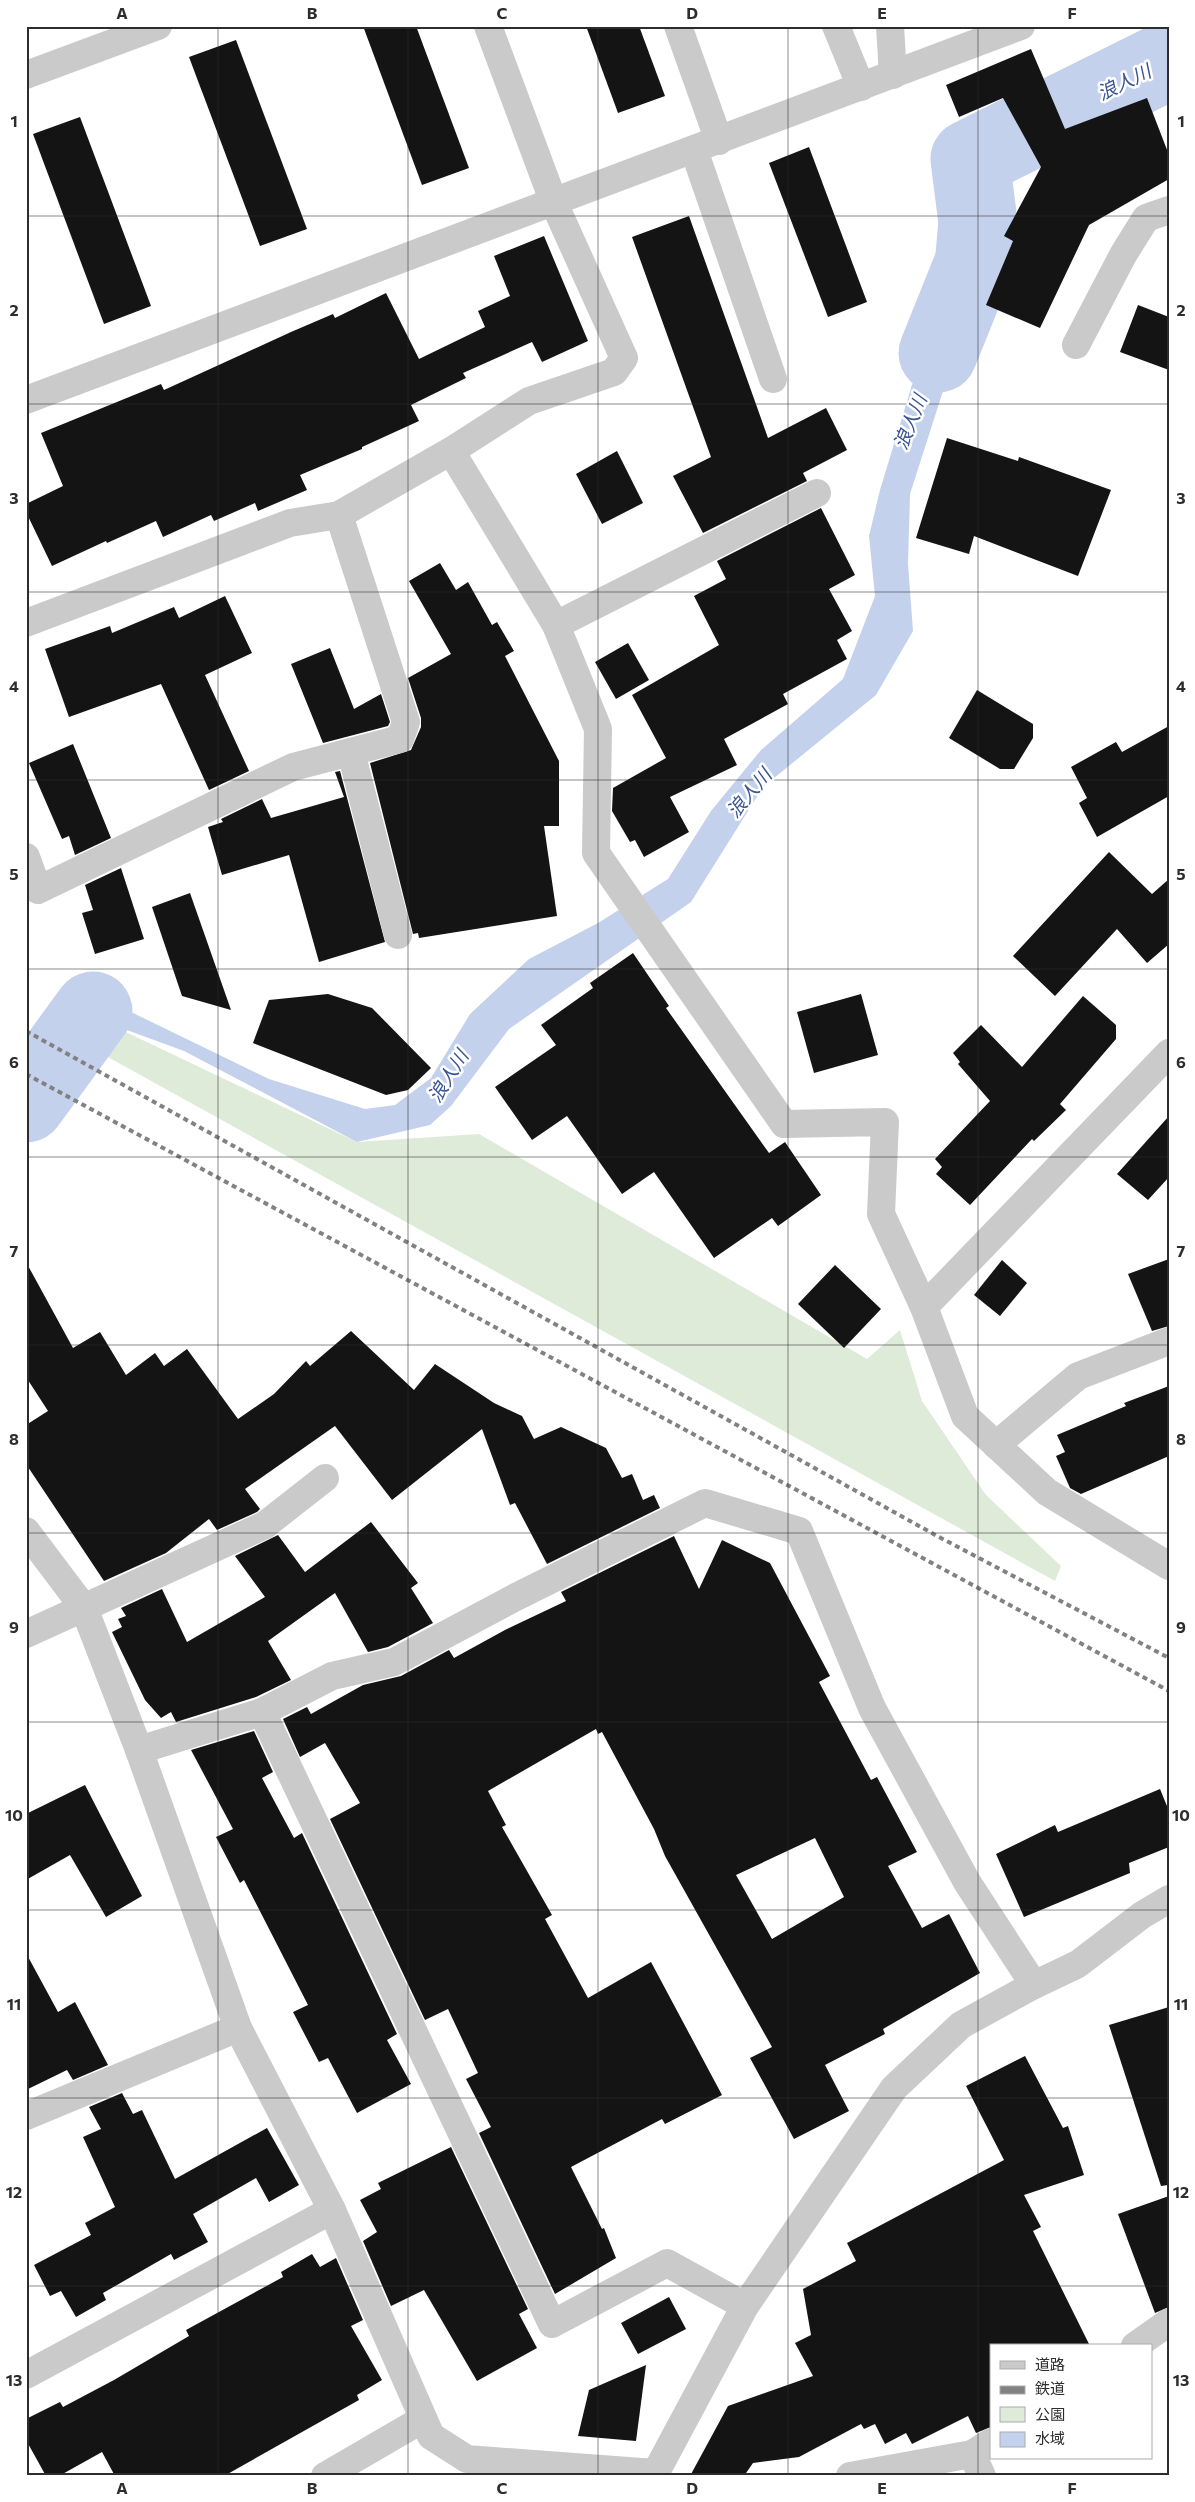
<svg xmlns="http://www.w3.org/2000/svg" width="1195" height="2502" viewBox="0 0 1195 2502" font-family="Commissioner,'Noto Sans JP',sans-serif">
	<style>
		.green { fill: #deebd9 }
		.water { fill: #c4d1ed }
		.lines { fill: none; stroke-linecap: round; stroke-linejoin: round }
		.river { stroke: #c4d1ed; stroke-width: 79 }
		.building { fill: #141414; fill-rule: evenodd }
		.minor { stroke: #cacaca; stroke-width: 28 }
		.rail { stroke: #828282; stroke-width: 4; stroke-dasharray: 5 4; stroke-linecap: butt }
		.grid { fill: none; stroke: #2d2d2d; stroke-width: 1; stroke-opacity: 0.55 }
		.labels { text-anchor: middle; stroke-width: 5; stroke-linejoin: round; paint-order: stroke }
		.water-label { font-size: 19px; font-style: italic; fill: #385492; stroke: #fff }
		.neatline { fill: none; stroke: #2d2d2d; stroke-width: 2 }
		.grid-label { font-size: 16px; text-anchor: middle; font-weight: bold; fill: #2d2d2d }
	</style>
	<rect width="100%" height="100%" fill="#fff"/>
	<polygon class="green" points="111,1025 357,1142 479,1134 867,1359 900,1330 922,1401 986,1495 1061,1566 1055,1581 106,1056"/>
	<path class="water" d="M1169 51V72C1104 100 1041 134 980 170L976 288 910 494 908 564 913 631 876 695 763 787 691 902 509 1029 451 1106 430 1125 357 1142 184 1051 105 1022 83 1037 47 1097 26 1099V1072L49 1050 63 1014 94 994 269 1079 365 1109 395 1105 431 1078 470 1014 529 959 598 923 668 879 711 811 761 750 843 679 875 596 869 536 880 490 929 329 945 145 1088 77Z"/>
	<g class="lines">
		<g class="river">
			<polyline points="938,353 981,246 970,159 1169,60"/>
			<polyline points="26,1103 93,1011"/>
		</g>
	</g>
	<g class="building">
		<polygon points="363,26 416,26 469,168 422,185"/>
		<polygon points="586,26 639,26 665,96 618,113"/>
		<polygon points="236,40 307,229 260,246 189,57"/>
		<polygon points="1031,49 1065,129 1147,98 1169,155 1169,179 1089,225 1040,328 986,305 1013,241 1004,236 1041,167 1003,98 959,117 946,85"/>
		<polygon points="80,117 151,306 104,324 33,134"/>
		<polygon points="809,147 867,302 828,317 769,163"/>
		<polygon points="689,216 768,438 826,408 847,450 803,473 807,481 703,533 673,476 711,457 632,237"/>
		<polygon points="544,236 588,341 542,362 532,342 463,373 466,378 411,405 419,421 362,447 362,449 300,475 307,490 258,511 255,503 214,521 211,515 163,537 156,521 107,543 106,541 52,566 26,512 26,504 63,486 41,433 161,384 164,390 291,332 333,314 335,318 386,293 419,359 485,327 478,311 510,296 494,256"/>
		<polygon points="1138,305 1169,317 1169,370 1120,352"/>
		<polygon points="947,438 1018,461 1019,457 1111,490 1078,576 974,536 969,554 916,538"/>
		<polygon points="617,451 643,503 602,524 576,474"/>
		<polygon points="821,508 855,575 829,589 852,631 837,640 847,659 783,694 788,704 724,739 737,765 670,797 689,832 644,857 635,840 630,842 612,811 613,788 666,758 632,695 719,645 694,596 726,579 717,561"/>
		<polygon points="440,563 456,590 468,582 492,625 497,622 514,651 505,656 559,761 559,826 544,826 557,916 419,938 418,933 413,934 370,763 411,750 421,727 421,718 408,678 451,654 409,581"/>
		<polygon points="225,596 252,653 205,675 249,771 209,790 161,684 69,717 45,649 110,626 112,633 174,607 179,618"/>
		<polygon points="628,643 649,680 616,699 595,662"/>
		<polygon points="330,648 354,709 381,694 390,722 388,726 323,743 291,664"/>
		<polygon points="977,690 1033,724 1033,738 1014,769 1000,769 949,738"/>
		<polygon points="1169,726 1169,796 1097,837 1079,803 1087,798 1071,767 1116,742 1122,752"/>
		<polygon points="73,744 111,838 75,855 69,836 62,839 29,763"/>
		<polygon points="340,771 385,942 319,962 289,855 222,875 208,827 223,822 221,819 262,799 271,818 344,797 335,772"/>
		<polygon points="1109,852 1152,894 1169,879 1169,944 1147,963 1117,929 1055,996 1013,956"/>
		<polygon points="121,868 144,939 95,954 82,913 93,910 85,885"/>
		<polygon points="190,893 231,1010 182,996 152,907"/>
		<polygon points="633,953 669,1006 666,1008 769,1153 785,1142 821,1195 778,1226 772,1218 714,1258 654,1172 622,1194 567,1116 532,1140 495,1087 556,1045 541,1025 593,988 590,983"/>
		<polygon points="328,994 372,1008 431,1068 408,1090 386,1095 253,1043 269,1000"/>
		<polygon points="861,994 878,1055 814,1073 797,1012"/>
		<polygon points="1083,996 1116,1025 1116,1039 1060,1104 1066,1110 1034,1141 1032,1139 970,1205 936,1174 942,1167 935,1159 990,1101 958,1064 960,1062 953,1053 981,1025 1022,1067"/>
		<polygon points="1169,1116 1169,1177 1148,1200 1117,1174"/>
		<polygon points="1169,1259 1169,1326 1152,1331 1128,1274"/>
		<polygon points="1002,1260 1027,1283 1000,1316 974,1295"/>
		<polygon points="26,1262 73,1348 100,1332 126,1375 155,1353 164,1366 187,1349 238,1419 274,1394 306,1361 310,1366 351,1331 414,1390 435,1364 494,1403 522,1416 534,1439 561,1427 606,1448 622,1478 632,1474 643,1500 654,1495 660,1508 547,1564 515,1503 510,1505 482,1429 392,1500 335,1426 245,1489 260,1509 257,1512 217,1530 209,1519 166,1553 104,1581 26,1464 26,1425 48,1411 26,1377"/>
		<polygon points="835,1265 881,1309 844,1348 798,1304"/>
		<polygon points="1169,1386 1169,1456 1081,1494 1070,1488 1056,1456 1065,1452 1057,1435 1126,1406 1124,1403"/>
		<polygon points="371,1522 418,1583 411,1588 433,1623 388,1647 368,1652 335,1593 268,1641 291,1680 256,1697 176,1722 171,1712 161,1718 145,1700 112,1632 122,1627 118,1619 126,1616 121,1608 162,1589 187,1642 265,1597 235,1556 278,1535 305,1572"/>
		<path d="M674 1536 699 1589 722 1540 770 1563 830 1676 819 1682 871 1780 877 1777 917 1852 888 1866 922 1928 949 1914 980 1973 883 2029 885 2034 825 2065 849 2111 794 2139 750 2058 772 2047 665 1856 654 1829 602 1732 598 1734 596 1729 488 1791 506 1825 502 1827 552 1915 545 1919 588 1998 651 1962 722 2095 665 2124 662 2119 571 2167 602 2229 604 2228 616 2258 555 2294 479 2133 491 2127 466 2079 478 2073 448 2009 425 2020 330 1819 360 1803 325 1743 300 1757 283 1719 307 1707 311 1714 363 1685 401 1676 449 1650 454 1658 505 1630 566 1601 561 1592ZM815 1838 844 1897 772 1939 736 1875Z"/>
		<polygon points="254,1731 273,1772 262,1778 294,1838 302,1833 397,2034 387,2040 411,2084 357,2113 328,2058 319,2062 293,2012 308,2005 244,1880 240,1883 216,1837 233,1829 191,1750"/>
		<polygon points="85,1785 142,1896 106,1917 70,1855 26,1880 26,1814"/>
		<polygon points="1160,1789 1169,1811 1169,1847 1129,1863 1130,1873 1024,1917 996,1854 1055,1825 1058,1832"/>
		<polygon points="26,1953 58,2012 75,2002 108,2065 73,2080 67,2070 26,2090"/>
		<polygon points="1169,2007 1168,2185 1161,2186 1109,2025"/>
		<polygon points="1025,2056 1063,2128 1068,2126 1084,2175 1024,2195 1041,2227 1033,2231 1090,2346 991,2346 991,2427 976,2433 968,2416 912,2444 906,2433 885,2444 875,2424 864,2429 861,2424 799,2457 753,2463 744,2476 690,2476 728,2406 813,2376 795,2343 811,2335 803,2289 856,2261 847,2243 1004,2160 966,2086"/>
		<polygon points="122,2093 133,2114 142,2110 175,2179 267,2128 299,2185 269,2202 256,2178 193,2214 208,2242 174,2260 171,2254 103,2293 106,2300 76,2317 61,2291 50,2296 34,2265 91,2235 85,2223 115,2207 83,2137 101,2129 89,2107"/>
		<polygon points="451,2147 528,2309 519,2314 537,2348 477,2381 424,2290 391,2306 363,2241 377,2232 360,2200 381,2189 378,2183"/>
		<polygon points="1169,2196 1169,2307 1155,2313 1118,2214"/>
		<polygon points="312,2254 320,2267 336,2258 363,2320 351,2326 382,2380 357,2395 359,2400 224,2476 115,2476 102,2452 59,2476 46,2476 26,2440 26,2419 60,2402 63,2407 114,2380 189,2336 186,2330 283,2277 281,2272"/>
		<polygon points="669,2297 686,2329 638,2354 621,2323"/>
		<polygon points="646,2365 636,2441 578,2436 589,2390"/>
	</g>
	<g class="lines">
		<g class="minor">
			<polyline points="678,26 719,141"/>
			<polyline points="836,26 861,87"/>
			<polyline points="890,26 893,75"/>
			<polyline points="26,75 158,26"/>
			<polyline points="694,150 773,379"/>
			<polyline points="1076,345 1123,255 1146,218 1169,210"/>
			<polyline points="26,400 1021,26"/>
			<polyline points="451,451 556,625 598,729 596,853 784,1124 885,1122 881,1214 924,1307 965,1416 1047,1492 1169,1566"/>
			<polyline points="26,623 290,523 339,515 451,451 529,401 614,372 624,358 554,203 488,26"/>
			<polyline points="556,625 817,493"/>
			<polyline points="351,752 398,935"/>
			<polyline points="26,857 38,890 293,767 400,739 406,722 339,515"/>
			<polyline points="924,1307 1169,1053"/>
			<polyline points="996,1445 1078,1376 1169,1341"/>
			<polyline points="26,1531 84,1608 139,1750 238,2028 332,2210 431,2436 467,2459 655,2473"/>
			<polyline points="26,1634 265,1525 325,1478"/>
			<polyline points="262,1712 552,2324 667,2263 745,2306"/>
			<polyline points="139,1750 262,1712 332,1676 394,1662 514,1598 705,1503 799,1531 872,1708 967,1882 1034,1985"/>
			<polyline points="26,2116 238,2028"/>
			<polyline points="1135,2346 1169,2322"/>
			<polyline points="26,2375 332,2210"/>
			<polyline points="972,2454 991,2442"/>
			<polyline points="325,2476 423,2419"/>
			<polyline points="654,2476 745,2306 894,2088 961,2025 1034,1985 1078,1964 1142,1915 1169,1899"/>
			<polyline points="850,2476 972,2454 982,2476"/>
		</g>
		<g class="rail">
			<polyline points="26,1031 939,1537 1169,1658"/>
			<polyline points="26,1074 1169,1691"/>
		</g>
	</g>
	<path class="grid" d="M218 26V2476M408 26V2476M598 26V2476M788 26V2476M978 26V2476M26 216H1169M26 404H1169M26 592H1169M26 780H1169M26 969H1169M26 1157H1169M26 1345H1169M26 1533H1169M26 1722H1169M26 1910H1169M26 2098H1169M26 2286H1169"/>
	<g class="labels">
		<g class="water-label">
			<text transform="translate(1124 82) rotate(-26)" y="7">浪人川</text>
			<text transform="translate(910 422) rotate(-68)" y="7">浪人川</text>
			<text transform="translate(749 793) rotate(-50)" y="7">浪人川</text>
			<text transform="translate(448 1076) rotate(-58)" y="7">浪人川</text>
		</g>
	</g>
	<rect width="1195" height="2502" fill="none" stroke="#ffffff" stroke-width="55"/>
	<rect x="990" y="2344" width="162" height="115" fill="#ffffff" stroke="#ababab"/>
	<rect x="1000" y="2361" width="25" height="8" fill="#cacaca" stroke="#ababab"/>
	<text x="1035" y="2370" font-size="15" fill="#2d2d2d">道路</text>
	<rect x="1000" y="2386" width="25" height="8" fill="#828282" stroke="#ababab"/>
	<text x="1035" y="2394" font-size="15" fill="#2d2d2d">鉄道</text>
	<rect x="1000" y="2407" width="25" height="15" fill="#deebd9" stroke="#ababab"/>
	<text x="1035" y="2420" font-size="15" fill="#2d2d2d">公園</text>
	<rect x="1000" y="2432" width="25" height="15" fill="#c4d1ed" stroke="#ababab"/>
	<text x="1035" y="2444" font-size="15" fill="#2d2d2d">水域</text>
	<rect x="28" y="28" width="1140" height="2446" class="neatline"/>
	<g class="grid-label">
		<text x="122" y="19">A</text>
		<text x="312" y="19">B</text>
		<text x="502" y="19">C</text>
		<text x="692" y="19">D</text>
		<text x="882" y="19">E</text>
		<text x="1072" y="19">F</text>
		<text x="14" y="127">1</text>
		<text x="1181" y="127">1</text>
		<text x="14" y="316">2</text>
		<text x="1181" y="316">2</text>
		<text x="14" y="504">3</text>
		<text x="1181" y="504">3</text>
		<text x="14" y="692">4</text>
		<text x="1181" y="692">4</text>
		<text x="14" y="880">5</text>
		<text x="1181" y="880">5</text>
		<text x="14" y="1068">6</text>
		<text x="1181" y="1068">6</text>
		<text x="14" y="1257">7</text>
		<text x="1181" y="1257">7</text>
		<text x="14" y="1445">8</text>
		<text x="1181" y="1445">8</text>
		<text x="14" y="1633">9</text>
		<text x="1181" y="1633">9</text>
		<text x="14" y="1821">10</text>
		<text x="1181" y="1821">10</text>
		<text x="14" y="2010">11</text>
		<text x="1181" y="2010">11</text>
		<text x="14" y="2198">12</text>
		<text x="1181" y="2198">12</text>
		<text x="14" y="2386">13</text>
		<text x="1181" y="2386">13</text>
		<text x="122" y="2494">A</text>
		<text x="312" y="2494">B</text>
		<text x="502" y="2494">C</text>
		<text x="692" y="2494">D</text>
		<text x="882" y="2494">E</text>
		<text x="1072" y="2494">F</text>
	</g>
</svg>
